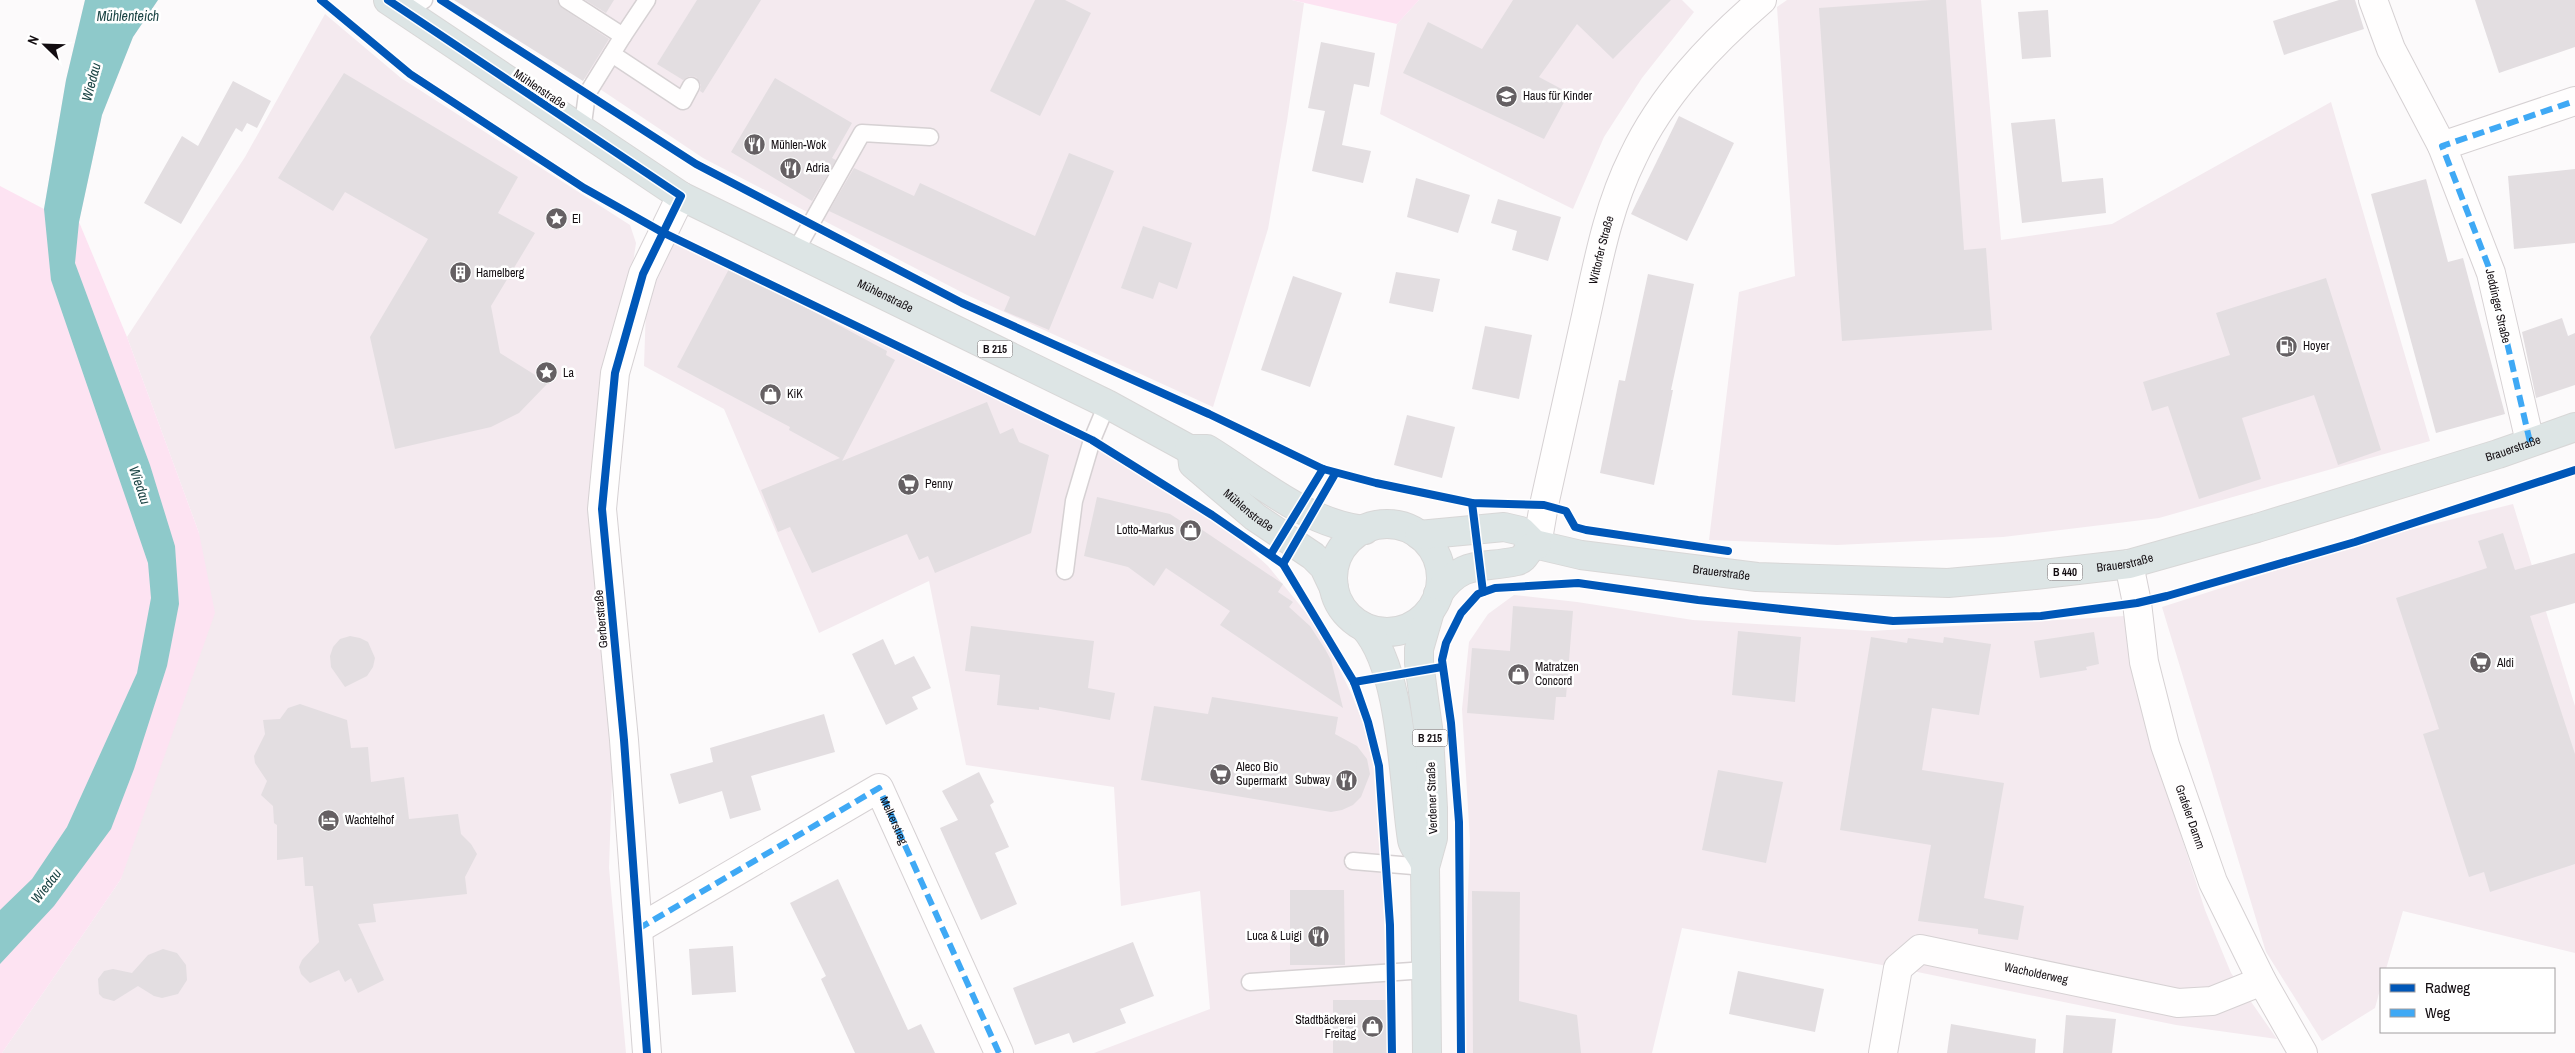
<svg xmlns="http://www.w3.org/2000/svg" width="2575" height="1053" viewBox="0 0 2575 1053" font-family="'Archivo Narrow',sans-serif">
	<style>
		.built { fill: #f4eaef }
		.green { fill: #fde3f2 }
		.water { fill: #8ec9ca }
		.building { fill: #e3dee1 }
		.lines { fill: none; stroke-linecap: round; stroke-linejoin: round }
		.lane-casing { stroke: #d6d1d3; stroke-width: 19 }
		.street-casing { stroke: #d6d1d3; stroke-width: 30 }
		.primary-casing { stroke: #d8d7d7; stroke-width: 30 }
		.lane { stroke: #fffefe; stroke-width: 16 }
		.street { stroke: #fffefe; stroke-width: 28 }
		.primary { stroke: #dde5e5; stroke-width: 28 }
		.quiet { stroke: #3fa9f5; stroke-width: 6; stroke-dasharray: 12 6; stroke-linecap: butt }
		.cycleway-casing { stroke: #fff; stroke-width: 11 }
		.cycleway { stroke: #0057b8; stroke-width: 8 }
		.labels { text-anchor: middle; stroke-width: 5; stroke-linejoin: round; paint-order: stroke }
		.shield { fill: #fff; stroke: #5a5658; stroke-width: 1 }
		.shield-label { font-size: 11px; font-weight: bold; fill: #130d11 }
		.street-label { font-size: 12px; fill: #130d11; stroke: #fff }
		.poi-label { font-size: 12px; fill: #130d11; stroke: #fff; text-anchor: start }
		.water-label { font-size: 14px; font-style: italic; fill: #1c4545; stroke: #fff }
	</style>
	<rect width="100%" height="100%" fill="#fcfafb"/>
	<g class="built">
		<polygon points="467,0 1292,0 1304,3 1287,121 1268,229 1213,407 967,295 703,158"/>
		<polygon points="1419,0 1682,0 1694,12 1642,78 1604,137 1573,209 1380,114 1397,24"/>
		<polygon points="1787,0 1981,0 2001,240 2112,224 2331,102 2430,441 2159,518 2003,537 1837,545 1709,540 1739,292 1795,276 1777,7"/>
		<polygon points="325,14 401,78 630,225 636,243 632,270 611,354 614,720 609,868 626,1053 2,1053 121,879 199,533 127,337 245,157"/>
		<polygon points="665,237 1087,441 1212,515 1268,566 1321,631 1352,695 1377,759 1390,1053 1094,1053 1210,1009 1200,891 1121,906 1114,787 966,765 929,581 819,633 724,409 644,366 647,278"/>
		<polygon points="2513,504 2575,706 2575,953 2403,911 2386,969 2381,969 2381,986 2375,1008 2322,1041 2266,952 2162,607 2373,539"/>
		<polygon points="1514,595 1577,602 1693,620 1871,631 2124,616 2159,767 2205,910 2231,973 2277,1039 2176,1025 1898,968 1682,928 1652,1053 1466,1053 1464,995 1470,841 1462,709 1469,642 1488,614"/>
	</g>
	<g class="green">
		<polygon points="85,0 158,0 133,37 102,115 79,222 127,337 199,533 215,613 121,879 2,1053 0,1053 0,186 44,209 66,80"/>
		<polygon points="1292,0 1419,0 1397,24"/>
	</g>
	<polygon class="water" points="85,0 158,0 133,37 102,115 79,222 75,263 150,465 175,546 179,604 167,666 134,769 111,829 54,906 0,964 0,910 32,879 67,827 137,673 151,598 148,563 51,280 44,209 66,80"/>
	<g class="building">
		<polygon points="454,0 557,0 562,8 609,39 583,81"/>
		<polygon points="585,0 614,0 606,13"/>
		<polygon points="697,0 761,0 703,93 700,91 701,85 696,77 690,76 683,80 657,64"/>
		<polygon points="1035,0 1065,0 1091,13 1040,116 990,91"/>
		<polygon points="1513,0 1671,0 1613,59 1577,24 1539,77 1569,93 1544,139 1403,73 1428,22 1482,49"/>
		<polygon points="1931,0 1946,0 1964,250 1986,248 1992,330 1842,341 1819,8"/>
		<polygon points="2339,0 2355,0 2364,29 2284,55 2273,21"/>
		<polygon points="2475,0 2575,0 2575,47 2499,73"/>
		<polygon points="2048,10 2051,57 2022,59 2018,12"/>
		<polygon points="1321,42 1375,53 1369,87 1354,84 1342,145 1371,151 1363,183 1312,171 1325,111 1308,108"/>
		<polygon points="344,73 518,177 498,213 535,233 491,306 500,353 548,383 519,413 491,427 395,449 370,337 428,239 345,192 333,211 278,178"/>
		<polygon points="775,78 852,123 832,158 836,160 812,201 731,152"/>
		<polygon points="233,81 271,101 257,128 247,123 242,132 236,128 181,224 144,203 182,136 198,146"/>
		<polygon points="1679,116 1734,143 1687,241 1631,214"/>
		<polygon points="2055,119 2062,182 2103,178 2106,213 2022,223 2011,123"/>
		<polygon points="1069,153 1114,171 1049,330 1004,311 1010,297 829,211 854,168 914,196 920,183 1035,236"/>
		<polygon points="2575,169 2575,243 2514,249 2508,176"/>
		<polygon points="1416,178 1470,195 1458,233 1407,217"/>
		<polygon points="2426,179 2448,262 2463,258 2505,414 2436,433 2371,194"/>
		<polygon points="1498,199 1561,217 1548,261 1512,250 1517,231 1491,223"/>
		<polygon points="1143,226 1192,243 1177,289 1159,282 1153,299 1121,288"/>
		<polygon points="730,267 887,351 886,355 895,360 842,461 987,402 1000,434 1013,428 1019,442 1049,455 1031,533 935,573 928,556 919,560 907,534 812,573 790,527 778,532 761,490 840,458 789,430 790,427 677,367"/>
		<polygon points="1396,272 1440,279 1433,312 1389,303"/>
		<polygon points="1648,274 1694,284 1671,390 1673,390 1654,485 1600,473 1619,380 1625,381"/>
		<polygon points="1293,276 1342,293 1310,387 1261,370"/>
		<polygon points="2326,278 2381,450 2338,465 2314,395 2242,418 2261,479 2199,499 2168,406 2152,411 2143,382 2230,355 2216,313"/>
		<polygon points="2562,318 2568,336 2575,333 2575,385 2536,398 2522,332"/>
		<polygon points="1485,326 1532,335 1519,399 1472,389"/>
		<polygon points="1407,415 1455,427 1442,478 1394,465"/>
		<polygon points="1097,497 1170,514 1187,525 1189,521 1283,584 1278,592 1293,602 1289,607 1310,626 1325,649 1331,660 1343,708 1220,625 1230,611 1166,568 1154,586 1128,567 1084,556"/>
		<polygon points="2503,533 2515,570 2575,553 2575,603 2530,616 2575,754 2575,864 2490,892 2484,872 2469,877 2423,734 2439,729 2396,598 2487,568 2478,541"/>
		<polygon points="1513,606 1573,611 1566,697 1556,697 1554,720 1467,713 1472,648 1510,651"/>
		<polygon points="971,626 1094,641 1088,688 1115,693 1110,720 1039,707 1039,710 997,705 1000,675 965,671"/>
		<polygon points="1738,631 1801,637 1795,702 1732,695"/>
		<polygon points="2094,632 2099,664 2086,667 2087,670 2040,678 2034,641"/>
		<polygon points="350,636 360,638 368,642 375,658 373,667 367,676 345,687 331,667 330,656 333,647 340,639"/>
		<polygon points="1871,637 1907,643 1908,638 1943,643 1944,637 1991,644 1979,715 1932,708 1922,770 2004,783 1984,898 2024,906 2018,940 1978,934 1978,929 1918,921 1931,845 1840,830"/>
		<polygon points="883,639 895,665 914,656 931,688 912,697 918,709 886,725 852,654"/>
		<polygon points="1212,697 1338,717 1335,734 1357,746 1367,759 1370,774 1361,797 1353,805 1342,810 1331,812 1141,780 1154,706 1208,714"/>
		<polygon points="300,704 347,720 351,748 368,747 371,782 404,777 409,819 458,814 461,834 471,844 477,854 465,877 467,894 373,904 376,922 358,924 384,980 358,993 351,978 345,982 339,970 310,983 301,974 299,967 302,960 319,942 313,886 305,886 303,857 277,860 277,825 274,823 273,806 261,795 267,781 255,763 254,756 265,734 263,720 280,719 288,708"/>
		<polygon points="824,714 835,752 751,776 761,810 730,819 722,791 679,804 670,774 713,762 710,748"/>
		<polygon points="1718,770 1783,782 1766,863 1702,850"/>
		<polygon points="979,772 994,802 990,805 1009,847 995,853 1017,904 981,920 940,828 958,820 942,791"/>
		<polygon points="838,879 908,1030 921,1024 935,1053 855,1053 821,979 826,976 790,903"/>
		<polygon points="1290,890 1344,890 1345,965 1290,965"/>
		<polygon points="1472,891 1520,892 1519,1001 1577,1015 1581,1053 1473,1053"/>
		<polygon points="1133,942 1154,996 1120,1009 1126,1023 1073,1043 1069,1033 1035,1045 1013,988"/>
		<polygon points="733,946 736,992 692,995 689,949"/>
		<polygon points="163,949 177,953 186,965 187,980 178,994 162,998 154,996 138,986 114,1001 103,998 99,994 98,979 104,971 113,969 132,973 148,955"/>
		<polygon points="1738,971 1824,989 1815,1032 1729,1014"/>
		<rect x="1333" y="1000" width="56" height="53"/>
		<polygon points="2066,1015 2116,1019 2112,1053 2063,1053"/>
		<polygon points="1951,1024 2036,1039 2035,1053 1947,1053"/>
	</g>
	<g class="lines">
		<defs>
			<g id="lane">
				<polyline points="567,0 623,36 587,94 582,131"/>
				<polyline points="405,12 424,0"/>
				<polyline points="623,36 647,0"/>
				<polyline points="612,54 683,101 691,86"/>
				<polyline points="795,252 862,133 930,137"/>
				<polyline points="1065,571 1074,501 1092,440 1107,404"/>
				<polyline points="1353,861 1425,867"/>
				<polyline points="1250,982 1426,970"/>
			</g>
			<g id="street">
				<polyline points="2373,0 2391,49 2442,146"/>
				<polyline points="2530,442 2491,273 2442,146 2575,101"/>
				<path id="s1" d="M1537 545 1544 505C1558 442 1572 379 1586 316 1598 262 1608 207 1633 157 1662 95 1711 44 1762 0"/>
				<path id="s2" d="M2129 564 2137 603 2144 662 2165 745 2213 882 2262 981 2303 1053"/>
				<polyline points="638,929 879,788 999,1053"/>
				<polyline points="647,1053 624,740 602,509 615,373 643,274 681,196"/>
				<path id="s3" d="M1883 1053 1898 968 1920 949 2178 1003 2212 1001 2262 981"/>
			</g>
			<g id="primary">
				<path id="s4" d="M388 0 681 196 1107 404 1189 449H1207C1256 479 1306 524 1365 530"/>
				<path id="s5" d="M1189 449 1192 455 1193 464 1255 517 1313 556 1324 567 1334 588"/>
				<circle cx="1387" cy="578" r="54"/>
				<path id="s6" d="M1419 535 1504 527 1521 531 1534 544 1581 555 1757 577 1948 583 2035 575 2129 564 2257 528 2498 454 2575 427"/>
				<path d="M1438 594C1462 559 1482 569 1517 561 1527 559 1527 546 1537 545"/>
				<path d="M1364 627C1403 670 1403 783 1412 840 1414 850 1424 856 1425 867"/>
				<polyline points="1427,1053 1425,867 1433,838 1433,808 1429,735 1419,663 1419,649 1430,611"/>
			</g>
		</defs>
		<use href="#lane" class="lane-casing"/>
		<use href="#street" class="street-casing"/>
		<use href="#primary" class="primary-casing"/>
		<use href="#lane" class="lane"/>
		<use href="#street" class="street"/>
		<use href="#primary" class="primary"/>
		<g class="quiet">
			<polyline points="2530,442 2491,273 2442,146 2575,101"/>
			<path id="s7" d="M638 929 879 788 999 1053"/>
		</g>
		<defs>
			<g id="cycleway">
				<polyline points="321,0 410,74 584,188 662,232 1092,440 1212,515 1283,564 1354,682 1368,722 1379,766 1390,925 1392,1053"/>
				<polyline points="388,0 681,196 643,274 615,373 602,509 624,740 647,1053"/>
				<polyline points="441,0 696,164 962,303 1209,414 1323,469 1376,483 1472,503 1544,505 1566,511 1575,527 1586,530 1728,551"/>
				<polyline points="1472,503 1483,592"/>
				<polyline points="1271,554 1323,469"/>
				<polyline points="1283,564 1335,474"/>
				<polyline points="1354,682 1442,667"/>
				<polyline points="1461,1053 1459,822 1451,723 1442,660 1446,643 1461,613 1478,594 1495,588 1578,583 1698,600 1893,621 2041,616 2137,603 2167,596 2355,542 2575,470"/>
			</g>
		</defs>
		<use href="#cycleway" class="cycleway-casing"/>
		<use href="#cycleway" class="cycleway"/>
	</g>
	<defs>
		<symbol id="school-disc" viewBox="-11 -11 22 22"><circle r="9.5" fill="#656063" stroke="#fff"/><path d="M0-5L7-2L0 1L-7-2ZM-4 1L0 2.5L4 1V4Q0 6-4 4Z" fill="#fff"/></symbol>
		<symbol id="restaurant-disc" viewBox="-11 -11 22 22"><circle r="9.5" fill="#656063" stroke="#fff"/><path d="M-5-6h1v4h1v-4h1v4h1v-4h1v5L-1.5 .5V6h-2V.5L-5-1ZM5-6V6H3V1.5H1.5Q1.5-4 5-6Z" fill="#fff"/></symbol>
		<symbol id="sight-disc" viewBox="-11 -11 22 22"><circle r="9.5" fill="#656063" stroke="#fff"/><path d="M0-6L1.8-2.2L6-1.7L2.9 1.2L3.7 5.4L0 3.3L-3.7 5.4L-2.9 1.2L-6-1.7L-1.8-2.2Z" fill="#fff"/></symbol>
		<symbol id="building-disc" viewBox="-11 -11 22 22"><circle r="9.5" fill="#656063" stroke="#fff"/><path d="M-4-6H4V6H1V3H-1V6H-4ZM-2.5-4.3h1.7v1.8h-1.7ZM.8-4.3h1.7v1.8H.8ZM-2.5-1h1.7V.8h-1.7ZM.8-1h1.7V.8H.8Z" fill="#fff"/></symbol>
		<symbol id="fuel-disc" viewBox="-11 -11 22 22"><circle r="9.5" fill="#656063" stroke="#fff"/><path d="M-5.5-6h7V0h2V4h1.3V-2.5L3-4.5l.8-.8L6-3V5H2.5V1h-1V6h-7ZM-4.2-4.7v3.2H.2V-4.7Z" fill="#fff"/></symbol>
		<symbol id="shop-disc" viewBox="-11 -11 22 22"><circle r="9.5" fill="#656063" stroke="#fff"/><path d="M-5-2.5h2.3a2.7 3.5 0 0 1 5.4 0H5L5.5 6h-11ZM-1.5-2.5h3a1.5 2.3 0 0 0-3 0Z" fill="#fff"/></symbol>
		<symbol id="supermarket-disc" viewBox="-11 -11 22 22"><circle r="9.5" fill="#656063" stroke="#fff"/><path d="M-6-5.5h2.5l.6 2H6L4.5 2H-2.5L-4.4-4H-6ZM-1.5 3.2a1.3 1.3 0 1 0 .1 0ZM3 3.2a1.3 1.3 0 1 0 .1 0Z" fill="#fff"/></symbol>
		<symbol id="hotel-disc" viewBox="-11 -11 22 22"><circle r="9.5" fill="#656063" stroke="#fff"/><path d="M-6-4.5h1.5V1H6V5H4.5V3h-9V5H-6ZM-4 0a1.8 1.8 0 1 1 3.6 0ZM.5 0V-2.5h3Q6-2.5 6 0Z" fill="#fff"/></symbol>
	</defs>
	<g fill-rule="evenodd">
		<use href="#school-disc" x="1494" y="84" width="25" height="25"/>
		<use href="#restaurant-disc" x="742" y="132" width="25" height="25"/>
		<use href="#restaurant-disc" x="778" y="156" width="25" height="25"/>
		<use href="#sight-disc" x="544" y="206" width="25" height="25"/>
		<use href="#building-disc" x="448" y="260" width="25" height="25"/>
		<use href="#fuel-disc" x="2274" y="334" width="25" height="25"/>
		<use href="#sight-disc" x="534" y="360" width="25" height="25"/>
		<use href="#shop-disc" x="758" y="382" width="25" height="25"/>
		<use href="#supermarket-disc" x="896" y="472" width="25" height="25"/>
		<use href="#shop-disc" x="1178" y="518" width="25" height="25"/>
		<use href="#supermarket-disc" x="2468" y="650" width="25" height="25"/>
		<use href="#shop-disc" x="1506" y="662" width="25" height="25"/>
		<use href="#supermarket-disc" x="1208" y="762" width="25" height="25"/>
		<use href="#restaurant-disc" x="1334" y="768" width="25" height="25"/>
		<use href="#hotel-disc" x="316" y="808" width="25" height="25"/>
		<use href="#restaurant-disc" x="1306" y="924" width="25" height="25"/>
		<use href="#shop-disc" x="1360" y="1014" width="25" height="25"/>
	</g>
	<g class="labels">
		<g class="shield">
			<rect x="977.5" y="340.5" width="35" height="17" rx="4"/>
			<rect x="2047.5" y="563.5" width="35" height="17" rx="4"/>
			<rect x="1412.5" y="729.5" width="35" height="17" rx="4"/>
		</g>
		<g class="shield-label">
			<text x="995" y="353">B 215</text>
			<text x="2065" y="576">B 440</text>
			<text x="1430" y="742">B 215</text>
		</g>
		<g class="street-label">
			<text transform="translate(540 89) rotate(34)" y="4">Mühlenstraße</text>
			<text dy="4" stroke="none"><textPath href="#s1" startOffset="302">Wittorfer Straße</textPath></text>
			<text dy="4" stroke="none"><textPath href="#s4" startOffset="580">Mühlenstraße</textPath></text>
			<text transform="translate(2498 306) rotate(77)" y="4">Jeddinger Straße</text>
			<text dy="4" stroke="none"><textPath href="#s6" startOffset="1121">Brauerstraße</textPath></text>
			<text dy="4" stroke="none"><textPath href="#s5" startOffset="88">Mühlenstraße</textPath></text>
			<text dy="4" stroke="none"><textPath href="#s6" startOffset="716">Brauerstraße</textPath></text>
			<text dy="4" stroke="none"><textPath href="#s6" startOffset="311">Brauerstraße</textPath></text>
			<text transform="translate(601 619) rotate(-95)" y="4">Gerberstraße</text>
			<text transform="translate(1432 798) rotate(-92)" y="4">Verdener Straße</text>
			<text dy="4" stroke="none"><textPath href="#s2" startOffset="261">Grafeler Damm</textPath></text>
			<text dy="4" stroke="none"><textPath href="#s7" startOffset="315">Melkerstieg</textPath></text>
			<text dy="4" stroke="none"><textPath href="#s3" startOffset="234">Wacholderweg</textPath></text>
		</g>
		<g class="poi-label">
			<text x="1523" y="100">Haus für Kinder</text>
			<text x="771" y="149">Mühlen-Wok</text>
			<text x="806" y="172">Adria</text>
			<text x="572" y="223">El</text>
			<text x="476" y="277">Hamelberg</text>
			<text x="2303" y="350">Hoyer</text>
			<text x="563" y="377">La</text>
			<text x="787" y="398">KiK</text>
			<text x="925" y="488">Penny</text>
			<text x="1174" y="534" text-anchor="end">Lotto-Markus</text>
			<text x="2497" y="667">Aldi</text>
			<text x="1535" y="671">Matratzen<tspan x="1535" dy="14">Concord</tspan></text>
			<text x="1236" y="771">Aleco Bio<tspan x="1236" dy="14">Supermarkt</tspan></text>
			<text x="1330" y="784" text-anchor="end">Subway</text>
			<text x="345" y="824">Wachtelhof</text>
			<text x="1302" y="940" text-anchor="end">Luca &amp; Luigi</text>
			<text x="1356" y="1024" text-anchor="end">Stadtbäckerei<tspan x="1356" dy="14">Freitag</tspan></text>
		</g>
		<g class="water-label">
			<text x="128" y="21">Mühlenteich</text>
			<text transform="translate(91 82) rotate(-75)" y="5">Wiedau</text>
			<text transform="translate(140 485) rotate(71)" y="5">Wiedau</text>
			<text transform="translate(46 886) rotate(-52)" y="5">Wiedau</text>
		</g>
	</g>
	<rect x="2380" y="968" width="175" height="65" fill="#ffffff" stroke="#a19ea0"/>
	<rect x="2390" y="984" width="25" height="8" fill="#0057b8" stroke="#a19ea0"/>
	<text x="2425" y="993" font-size="15" fill="#130d11">Radweg</text>
	<rect x="2390" y="1009" width="25" height="8" fill="#3fa9f5" stroke="#a19ea0"/>
	<text x="2425" y="1018" font-size="15" fill="#130d11">Weg</text>
	<g transform="translate(45 45) rotate(293)" stroke="#ffffff" stroke-width="4" paint-order="stroke">
	<path d="M0-4L9 19L0 12L-9 19Z" fill="#130d11"/>
	<text y="-8" font-size="14" font-weight="bold" text-anchor="middle" fill="#130d11">N</text>
	</g>
</svg>
